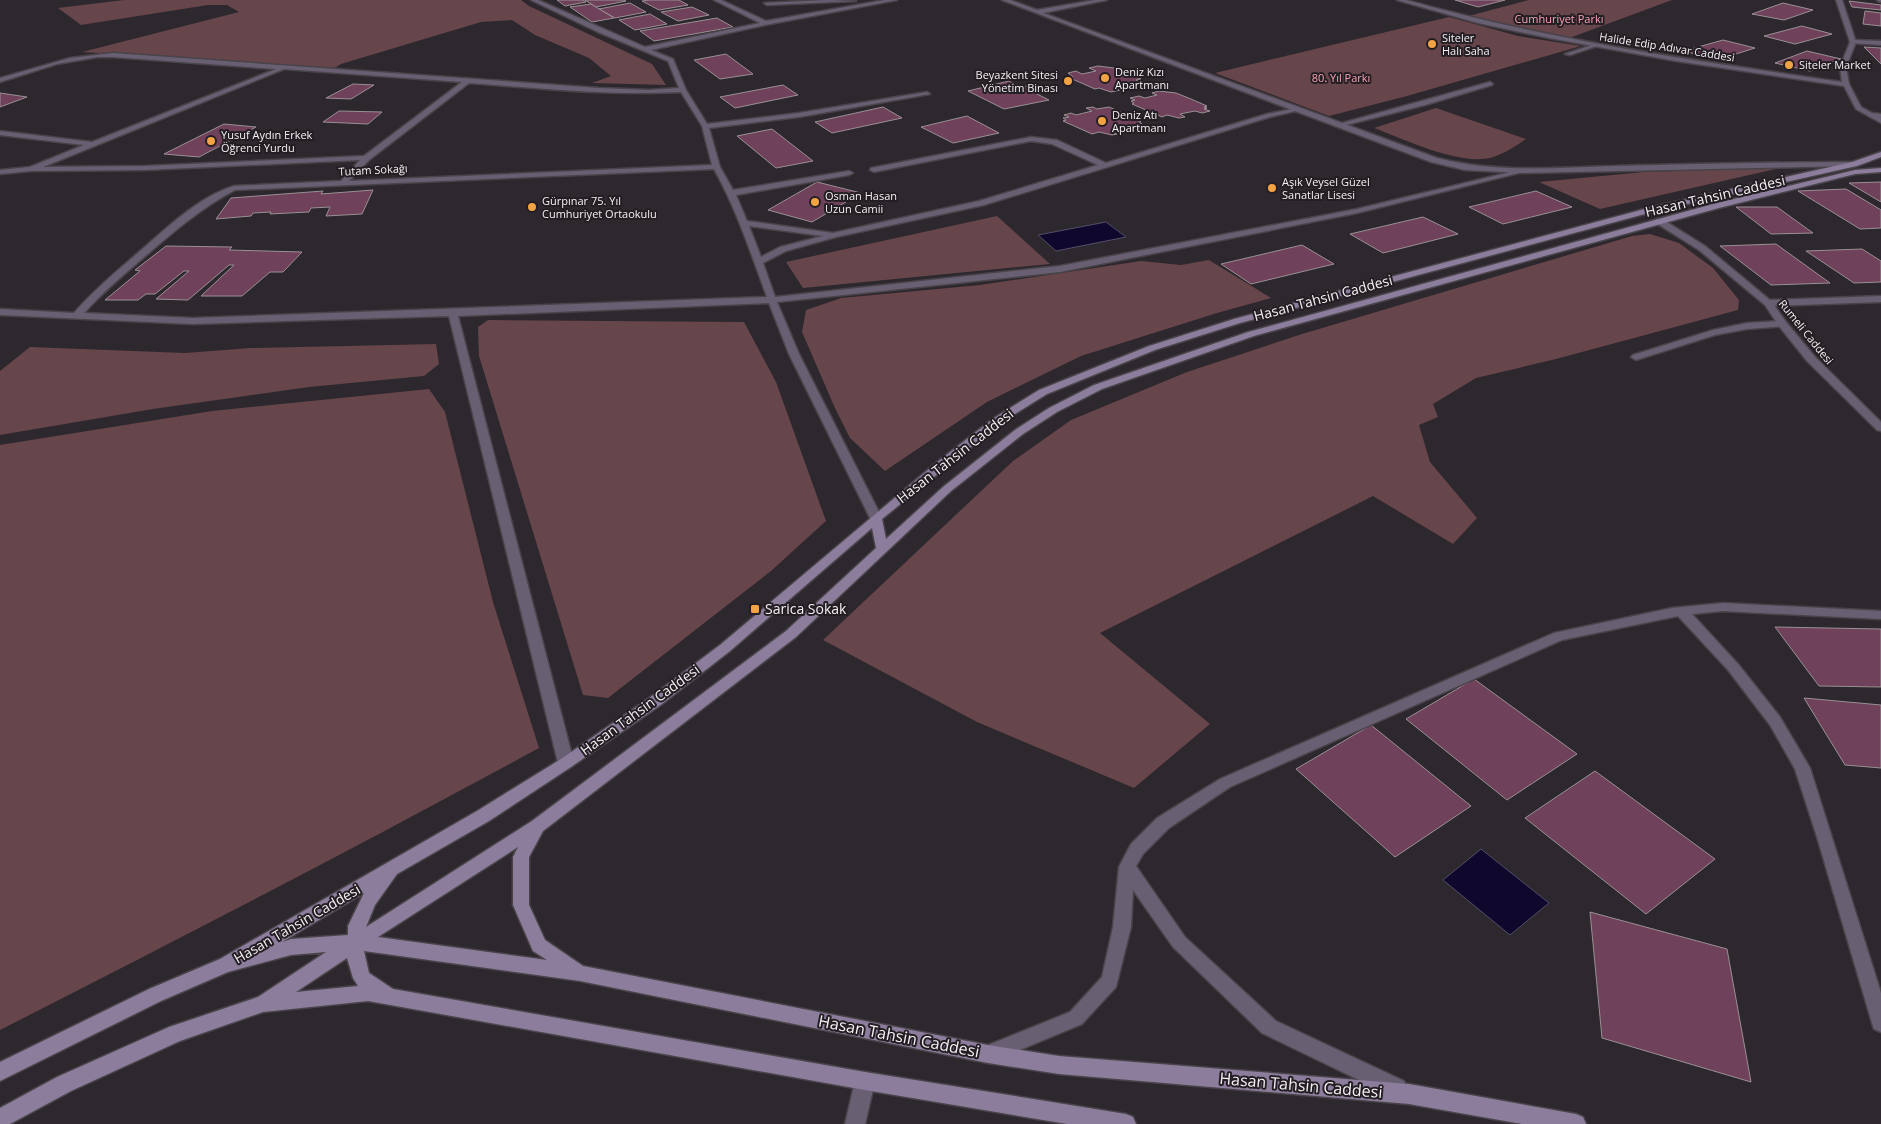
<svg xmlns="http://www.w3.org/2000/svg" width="1881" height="1124" viewBox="0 0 1881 1124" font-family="'Open Sans',sans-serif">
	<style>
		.green { fill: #66454b }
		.water { fill: #10072d; stroke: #544d68 }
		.building { fill: #70415a; stroke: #999094 }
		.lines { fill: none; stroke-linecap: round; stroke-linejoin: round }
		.minor-casing { stroke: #494449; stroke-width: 3 }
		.tertiary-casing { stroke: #494449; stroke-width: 3 }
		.secondary-casing { stroke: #494449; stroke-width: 3 }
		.minor { fill: #695f73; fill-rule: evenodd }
		.tertiary { fill: #695f73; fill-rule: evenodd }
		.secondary { fill: #8c7d9c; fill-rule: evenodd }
		.poi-dot { fill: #f4a344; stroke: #231e23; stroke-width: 2 }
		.labels { text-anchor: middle; stroke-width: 4; stroke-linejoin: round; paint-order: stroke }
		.far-park-label { font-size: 11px; fill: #f8a2b3; stroke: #231e23 }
		.far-poi-label { font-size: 11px; fill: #f3eff2; stroke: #231e23; text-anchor: start }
		.far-street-label { font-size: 11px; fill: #f3eff2; stroke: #231e23 }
		.street-label { font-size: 14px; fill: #f3eff2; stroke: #231e23 }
		.poi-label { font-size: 14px; fill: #f3eff2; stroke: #231e23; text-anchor: start }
		.near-street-label { font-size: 16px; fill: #f3eff2; stroke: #231e23 }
	</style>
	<rect width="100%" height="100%" fill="#2d282d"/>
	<g class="green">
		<polygon points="124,0 521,0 529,6 652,64 666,85 592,83 611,76 589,58 535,35 512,20 481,22 341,64 335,68 82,52 239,12 227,5 208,5 81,25 58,8"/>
		<polygon points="1529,0 1672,0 1564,40 1465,17"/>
		<polygon points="1449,17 1518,36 1581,46 1407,96 1329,116 1215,73"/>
		<path d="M1436 108 1526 139C1517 145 1507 152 1496 156 1465 169 1404 139 1374 128Z"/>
		<polygon points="1784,167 1600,209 1539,182 1644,172"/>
		<polygon points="997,216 1050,264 803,288 786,262"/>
		<polygon points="1650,234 1679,243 1713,268 1739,300 1738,310 1556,359 1476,378 1433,404 1438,417 1419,425 1430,462 1477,518 1453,544 1373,496 1100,633 1210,724 1134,788 977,722 823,640 1013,461 1071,420 1187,372 1302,334 1632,236"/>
		<polygon points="1209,260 1271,298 1217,313 1081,356 987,402 885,471 850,438 835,408 802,332 806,310 841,298 980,285 1141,261 1181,265"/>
		<polygon points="488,320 744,322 776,382 826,521 771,571 608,698 583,695 479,356 478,327"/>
		<polygon points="436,344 439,364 424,376 309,387 153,409 0,435 0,371 30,347 185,353 251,348"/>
		<path d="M429 389 445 412 493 602 539 748C361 845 181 938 0 1030V445L212 411Z"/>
	</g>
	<g class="water">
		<polygon points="1106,222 1126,237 1056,251 1038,235"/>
		<polygon points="1481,849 1549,903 1510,935 1443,880"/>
	</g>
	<g class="building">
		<polygon points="557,0 583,0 586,2 565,6"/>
		<polygon points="585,0 624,0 626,1 596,7"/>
		<polygon points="649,0 679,0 688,5 659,10 642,1"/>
		<polygon points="1455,0 1505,0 1478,7"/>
		<polygon points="1849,1 1881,5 1881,10 1852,7"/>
		<polygon points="630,3 646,12 615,18 599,9"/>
		<polygon points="1783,3 1813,10 1784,20 1752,14"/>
		<polygon points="591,4 614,18 592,22 570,7"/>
		<polygon points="692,7 709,15 678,21 661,12"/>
		<polygon points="1865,11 1881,13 1881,26 1863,24"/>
		<polygon points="650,14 667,24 635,30 619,20"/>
		<polygon points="717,18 733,27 654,41 640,31"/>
		<polygon points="1802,26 1832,34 1795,44 1764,36"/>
		<polygon points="1723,40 1755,48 1717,60 1684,51"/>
		<polygon points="1864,47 1881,48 1881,64"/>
		<polygon points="1807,51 1841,59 1810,71 1775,63"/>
		<polygon points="726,54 753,74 720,79 694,60"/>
		<polygon points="1098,66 1114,68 1141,79 1136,80 1141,84 1135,86 1129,83 1114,87 1120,90 1111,92 1099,88 1095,89 1070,78 1073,77 1068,73 1076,71 1082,74 1096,71 1089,68"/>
		<polygon points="1009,81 1020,87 1028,86 1043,92 1037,94 1049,100 1004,109 968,91"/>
		<polygon points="353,84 374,85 351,99 326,98"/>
		<polygon points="783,85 798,95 735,108 720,97"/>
		<polygon points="1159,91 1176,93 1191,99 1207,106 1204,107 1207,108 1204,109 1210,111 1202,113 1195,111 1180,114 1185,117 1179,118 1167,115 1162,117 1132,104 1134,103 1131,101 1135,100 1130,98 1139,96 1145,98 1157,95 1152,93"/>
		<polygon points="0,93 27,97 0,107"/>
		<polygon points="883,107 902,118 832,133 815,122"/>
		<polygon points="1093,107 1097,109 1109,107 1141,121 1139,122 1142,124 1138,125 1144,128 1137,130 1130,127 1112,132 1117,134 1112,135 1099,132 1092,134 1063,121 1066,120 1063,118 1069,117 1064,115 1071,113 1076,115 1092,111 1086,108"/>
		<polygon points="339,111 382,112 368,124 323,122"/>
		<polygon points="967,116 999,133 953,143 921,127"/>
		<polygon points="224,124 256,127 199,157 164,154"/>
		<polygon points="772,129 813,161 776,168 737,136"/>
		<polygon points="817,182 861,193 812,222 768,210"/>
		<polygon points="1881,182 1881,202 1849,183"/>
		<polygon points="1846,189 1881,210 1881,228 1860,229 1798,191"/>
		<polygon points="373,190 362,214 326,216 330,207 311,208 309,212 270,214 271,212 253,213 251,216 216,219 231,198 323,191 321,194"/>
		<polygon points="1536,191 1572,207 1503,224 1469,207"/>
		<polygon points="1736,207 1777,207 1813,233 1771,234"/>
		<polygon points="1423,217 1458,234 1383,253 1350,234"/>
		<polygon points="1776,244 1830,283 1771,285 1720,246"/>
		<polygon points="1302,245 1334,264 1251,284 1221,264"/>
		<polygon points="166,246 232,247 229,250 302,252 283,272 270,272 242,296 201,296 234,265 229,265 188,300 156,299 189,271 184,271 155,294 146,294 138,300 105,300 140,271 135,270"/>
		<polygon points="1862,249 1881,261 1881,282 1854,283 1806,251"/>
		<polygon points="1775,627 1881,629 1881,687 1819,686"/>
		<polygon points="1474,679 1577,754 1507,800 1406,719"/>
		<polygon points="1804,698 1881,705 1881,768 1845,765"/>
		<polygon points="1371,725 1471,806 1395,857 1296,769"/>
		<polygon points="1595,771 1715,859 1646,914 1525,818"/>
		<polygon points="1590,912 1727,949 1751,1082 1602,1038"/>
	</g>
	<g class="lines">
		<defs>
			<g id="minor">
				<path d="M531 0H538L645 47 760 23 714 0H721L766 21 885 0H897L765 25 651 50 673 59 686 90 707 124 799 113 927 92 930 94 799 117 709 128 720 167 733 190 849 171 853 173 849 175 736 195 747 221 833 233 979 201 1098 165 1052 144 1031 141 874 172 870 170 871 168 1031 137 1057 140 1106 163 1267 114 1297 108 1300 110 1270 117 984 205 836 237 786 251 763 263 775 297 1060 266 1357 209 1523 169 1527 171 1357 213 1060 272 777 302 799 354 882 518 876 522 870 518 789 354 769 303 458 316 574 763 571 767 566 769 561 767 558 763 449 316 193 324 0 315V309L74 313C94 290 117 271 139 252 167 228 198 197 234 186L341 181 360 160 145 170 31 171 0 174V170L30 167 84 145 0 135V131L92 142 276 69 113 57H98L57 64 0 82V78L70 58 113 53 599 88 649 90 679 88 668 61 598 32ZM284 69 462 82 364 156 145 166 43 167ZM469 83C539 88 610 96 681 92L702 126 712 165 349 181 369 160ZM714 169C737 210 751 254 767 297L193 318 84 313C102 293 122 276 143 258 172 233 201 208 235 190ZM749 226 823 236 780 247 761 257Z"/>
				<polygon points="827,0 856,1 767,5 764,3"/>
				<polygon points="1877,0 1881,0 1881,2 1878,1"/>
				<polygon points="1853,40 1881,41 1881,45 1851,43"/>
				<polygon points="1592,45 1597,46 1570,55 1565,54"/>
				<polygon points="1490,82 1493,84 1492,85 1425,105 1338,127 1335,125"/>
				<polygon points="1871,113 1881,114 1881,118 1869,116 1869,114"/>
				<polygon points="1881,296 1881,302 1768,306 1763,303 1768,300"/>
				<polygon points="1782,321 1787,324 1785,326 1747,329 1715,335 1636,360 1631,357 1633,355 1713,330 1747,323"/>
				<polygon points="1723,603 1881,611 1881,619 1723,611 1692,614 1738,664 1780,717 1810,768 1881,993 1881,1032 1874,1029 1872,1023 1817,837 1795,769 1770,725 1728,670 1678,616 1562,640 1230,787 1169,828 1143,854 1136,866 1185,937 1276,1021 1404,1081 1407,1088 1404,1095 1397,1098 1390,1095 1262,1033 1173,947 1133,890 1131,927 1116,987 1082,1024 988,1063 981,1060 979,1054 981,1048 1070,1012 1102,977 1113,927 1119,867 1131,844 1157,818 1220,779 1554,633 1672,608"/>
				<polygon points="865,1072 872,1074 875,1081 865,1124 845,1124 855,1081 858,1074"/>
			</g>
			<g id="tertiary">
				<path d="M1002 0H1010L1037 10 1095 0H1107L1043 13 1437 158C1494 173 1555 168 1614 166 1694 164 1774 162 1854 162L1858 164 1854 166 1523 173 1465 170 1431 162 1295 111Z"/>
				<path d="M1397 0H1406C1549 40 1696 61 1842 82L1840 67 1850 42 1836 0H1842L1856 42 1846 67 1849 84 1861 107 1881 118V123L1856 109 1844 86 1676 61 1549 38 1478 23Z"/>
				<polygon points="1656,219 1662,219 1705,246 1771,301 1786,322 1815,357 1881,422 1881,431 1877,430 1807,361 1779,326 1765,305 1699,250 1656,223"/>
			</g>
			<path id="secondary" d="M1881 152V157L1857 166 1656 211 1240 323 1155 350 1047 394 1002 422 882 519 886 539 943 487 1015 430 1049 408 1094 385 1248 332 1713 204 1855 170 1881 168V172L1855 174 1719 208 1254 336 1102 389 1057 412 1023 434 951 491 796 637 543 831 529 857V905L545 940 583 966 988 1045 1059 1056 1409 1084 1576 1114 1583 1117 1586 1124H1522L1409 1104 1059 1074 988 1063 580 981 364 951 369 973 393 989 865 1072 1126 1114 1133 1117 1136 1124H1067L865 1090 368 1001 263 1012 180 1041 71 1091 10 1124H0V1108L57 1077 169 1027 258 997 326 952 291 955 228 972 161 1001 0 1081V1062L149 989 220 959 477 811 561 759 652 696 720 645 936 463 994 418 1039 390 1149 346 1234 319 1652 207 1852 162ZM872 528 876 548 786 631 532 821 366 927 375 905 397 874 489 821 571 767 662 704 730 651ZM518 847 513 857V905L533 951 547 960 378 937ZM364 893 348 926V935L291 939 282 942ZM347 958 353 978 358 986 296 992Z"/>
		</defs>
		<use href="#minor" class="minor-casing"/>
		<use href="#tertiary" class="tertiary-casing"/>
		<use href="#secondary" class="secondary-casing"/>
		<use href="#minor" class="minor"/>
		<use href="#tertiary" class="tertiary"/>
		<use href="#secondary" class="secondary"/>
	</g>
	<g class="poi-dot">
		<circle cx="1432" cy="44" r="5"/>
		<circle cx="1789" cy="65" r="5"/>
		<circle cx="1105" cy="78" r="5"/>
		<circle cx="1068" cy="81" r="5"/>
		<circle cx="1102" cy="121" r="5"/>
		<circle cx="211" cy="141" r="5"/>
		<circle cx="1272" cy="188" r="5"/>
		<circle cx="815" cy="202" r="5"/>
		<circle cx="532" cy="207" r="5"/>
		<rect x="750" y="604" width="10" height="10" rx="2.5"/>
	</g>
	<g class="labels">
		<g class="far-park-label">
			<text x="1559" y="23">Cumhuriyet Parkı</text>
			<text x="1341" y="82">80. Yıl Parkı</text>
		</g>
		<g class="far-poi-label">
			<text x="1442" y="42">Siteler<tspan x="1442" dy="13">Halı Saha</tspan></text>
			<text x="1799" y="69">Siteler Market</text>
			<text x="1115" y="76">Deniz Kızı<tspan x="1115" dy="13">Apartmanı</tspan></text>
			<text x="1058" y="79" text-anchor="end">Beyazkent Sitesi<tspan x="1058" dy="13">Yönetim Binası</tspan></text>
			<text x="1112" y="119">Deniz Atı<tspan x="1112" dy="13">Apartmanı</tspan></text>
			<text x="221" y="139">Yusuf Aydın Erkek<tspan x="221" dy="13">Öğrenci Yurdu</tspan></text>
			<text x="1282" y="186">Aşık Veysel Güzel<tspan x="1282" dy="13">Sanatlar Lisesi</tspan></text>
			<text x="825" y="200">Osman Hasan<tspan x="825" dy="13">Uzun Camii</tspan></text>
			<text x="542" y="205">Gürpınar 75. Yıl<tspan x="542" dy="13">Cumhuriyet Ortaokulu</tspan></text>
		</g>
		<g class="far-street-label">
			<text transform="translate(1667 47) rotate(9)" y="4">Halide Edip Adıvar Caddesi</text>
			<text transform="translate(373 170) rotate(-3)" y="4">Tutam Sokağı</text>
			<text transform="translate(1806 332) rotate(51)" y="4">Rumeli Caddesi</text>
		</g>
		<g class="street-label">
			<text transform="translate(1715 196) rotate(-13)" y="5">Hasan Tahsin Caddesi</text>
			<text transform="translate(1323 298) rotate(-15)" y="5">Hasan Tahsin Caddesi</text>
			<text transform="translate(955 456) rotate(-38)" y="5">Hasan Tahsin Caddesi</text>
			<text transform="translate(640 710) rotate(-36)" y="5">Hasan Tahsin Caddesi</text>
			<text transform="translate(297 924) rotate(-30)" y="5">Hasan Tahsin Caddesi</text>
		</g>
		<g class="poi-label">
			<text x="765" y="614">Sarica Sokak</text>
		</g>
		<g class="near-street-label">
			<text transform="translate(899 1036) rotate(11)" y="6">Hasan Tahsin Caddesi</text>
			<text transform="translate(1301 1085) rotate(5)" y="6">Hasan Tahsin Caddesi</text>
		</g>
	</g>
</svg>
